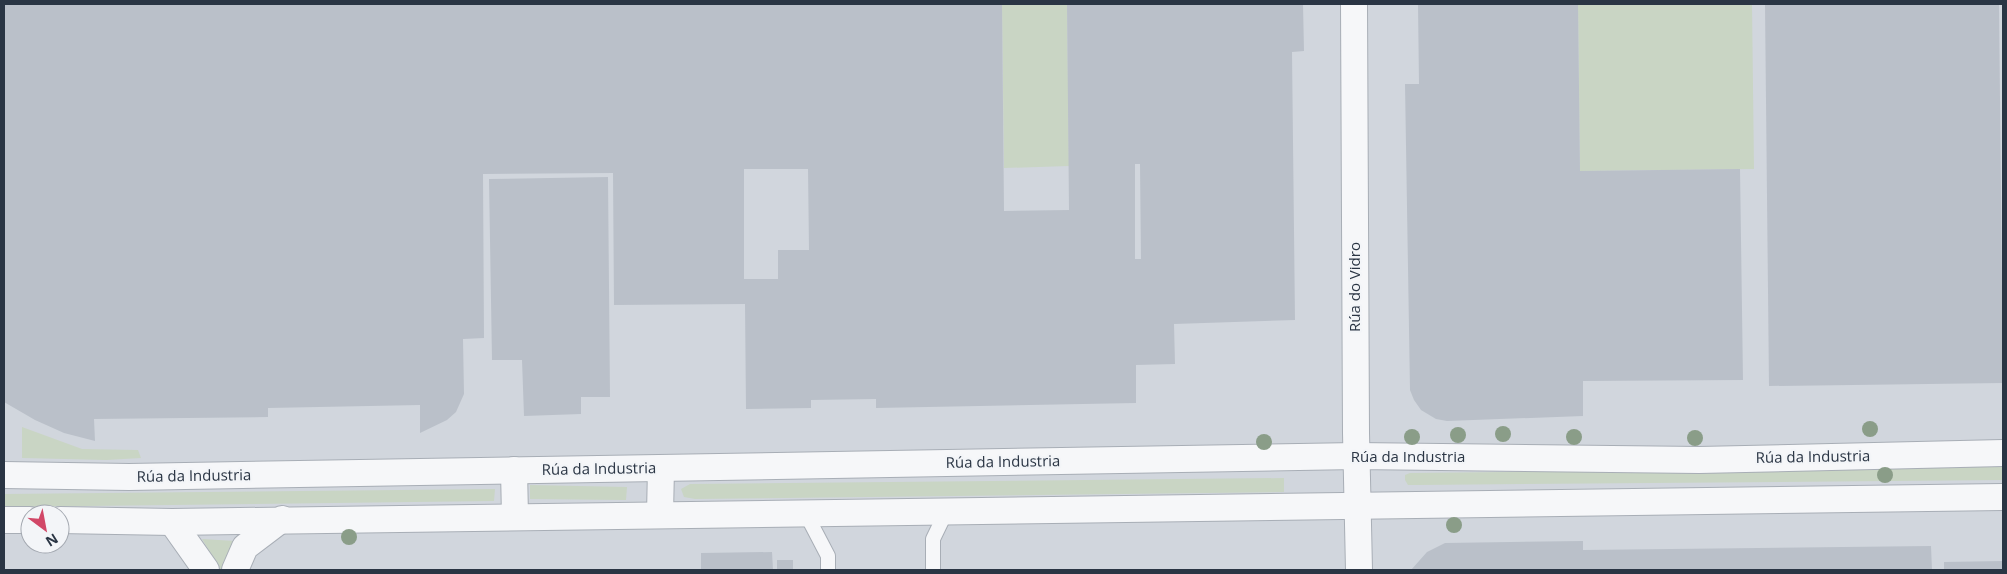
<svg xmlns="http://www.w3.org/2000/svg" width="2007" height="574" viewBox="0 0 2007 574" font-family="'Open Sans',sans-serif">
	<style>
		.built { fill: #d1d6dd; fill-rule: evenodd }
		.green { fill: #c9d5c4 }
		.building { fill: #bac0c9; fill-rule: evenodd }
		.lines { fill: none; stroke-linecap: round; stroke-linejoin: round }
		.lane-casing { stroke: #a8aeb6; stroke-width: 16 }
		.street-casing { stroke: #a8aeb6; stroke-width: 28 }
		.lane { stroke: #f6f7f9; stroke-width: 14 }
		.street { stroke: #f6f7f9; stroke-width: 26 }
		.tree { fill: #8a9d88 }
		.labels { text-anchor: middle; stroke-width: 4.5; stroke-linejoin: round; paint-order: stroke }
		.street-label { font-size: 15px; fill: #2a3544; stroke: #f3f5f8 }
	</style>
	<rect width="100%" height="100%" fill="#e3e7eb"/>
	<path class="built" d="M4 4H2003V570H4ZM30 514H60V544H30Z"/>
	<g class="green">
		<polygon points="1002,4 1067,4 1069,166 1004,168"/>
		<polygon points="1578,4 1752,4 1754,169 1580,171"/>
		<polygon points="22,427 82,449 138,450 141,458 106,460 22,458"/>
		<polygon points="2003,466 2003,480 1416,485 1408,485 1405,480 1405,475 1410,473"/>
		<polygon points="1284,478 1284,492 695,499 684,497 681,489 690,484"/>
		<polygon points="530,485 627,487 626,500 530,499"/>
		<polygon points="495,489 494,501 4,507 4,494"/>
		<polygon points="202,539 235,541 221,570"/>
	</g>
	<g class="building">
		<path d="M4 4H1002L1004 211 1069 210 1067 4H1303L1304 51 1292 52 1295 320 1174 324 1175 364 1136 365V403L876 408V399L811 400V408L746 409 745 304 614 305 613 173 483 174 484 338 463 339 464 394 456 412 447 420 420 433V405L268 408V417L94 419 95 441 64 433 35 420 4 402ZM1135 164H1140L1141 259H1135ZM744 169H808L809 250H778V279H744Z"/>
		<polygon points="1418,4 1578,4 1580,171 1740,169 1743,380 1583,381 1583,416 1447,421 1436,419 1421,410 1414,400 1410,390 1405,84 1419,84"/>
		<polygon points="1765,4 1999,4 2003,383 1769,386"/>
		<polygon points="608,177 610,397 581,397 581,414 524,416 522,360 492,360 489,179"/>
		<polygon points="1583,541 1583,550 1931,546 1932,570 1411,570 1427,552 1445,543"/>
		<polygon points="772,552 773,570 701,570 701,553"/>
		<rect x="777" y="560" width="16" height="10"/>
		<polygon points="2003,561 2003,570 1944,570 1944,562"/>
	</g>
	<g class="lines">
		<defs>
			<g id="lane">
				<polyline points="805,512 828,556 828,570"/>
				<polyline points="933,570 933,539 947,510"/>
			</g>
			<g id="street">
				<polyline points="1354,4 1356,433 1359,570"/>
				<polyline points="514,470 515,516"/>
				<polyline points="4,475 129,477 1356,456 1699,460 2003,453"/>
				<polyline points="660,514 661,468"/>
				<polyline points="4,520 30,520"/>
				<polyline points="60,520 172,522 2003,497"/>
				<polyline points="172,522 206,570"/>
				<polyline points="235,570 245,547 282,519"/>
			</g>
		</defs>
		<use href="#lane" class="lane-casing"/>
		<use href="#street" class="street-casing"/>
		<use href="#lane" class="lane"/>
		<use href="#street" class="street"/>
	</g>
	<g class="tree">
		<circle cx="1870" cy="429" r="8"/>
		<circle cx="1503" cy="434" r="8"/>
		<circle cx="1458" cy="435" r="8"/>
		<circle cx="1412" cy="437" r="8"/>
		<circle cx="1574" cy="437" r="8"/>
		<circle cx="1695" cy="438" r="8"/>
		<circle cx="1264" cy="442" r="8"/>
		<circle cx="1885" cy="475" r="8"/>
		<circle cx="1454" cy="525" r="8"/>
		<circle cx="349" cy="537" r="8"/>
	</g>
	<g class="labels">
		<g class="street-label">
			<text transform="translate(1355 287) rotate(-90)" y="5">Rúa do Vidro</text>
			<text x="1408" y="462">Rúa da Industria</text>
			<text transform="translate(1813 457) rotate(-1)" y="5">Rúa da Industria</text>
			<text transform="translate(1003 462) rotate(-1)" y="5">Rúa da Industria</text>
			<text transform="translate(599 469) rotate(-1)" y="5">Rúa da Industria</text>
			<text transform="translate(194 476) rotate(-1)" y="5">Rúa da Industria</text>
		</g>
	</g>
	<rect width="2007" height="574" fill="none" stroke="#2a3544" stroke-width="10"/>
	<g transform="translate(45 529) rotate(148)"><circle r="24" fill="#f3f5f8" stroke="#a3a8b0"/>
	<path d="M0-4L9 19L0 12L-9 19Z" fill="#d14767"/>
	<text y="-8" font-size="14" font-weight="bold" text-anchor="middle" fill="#2a3544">N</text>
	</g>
</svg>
